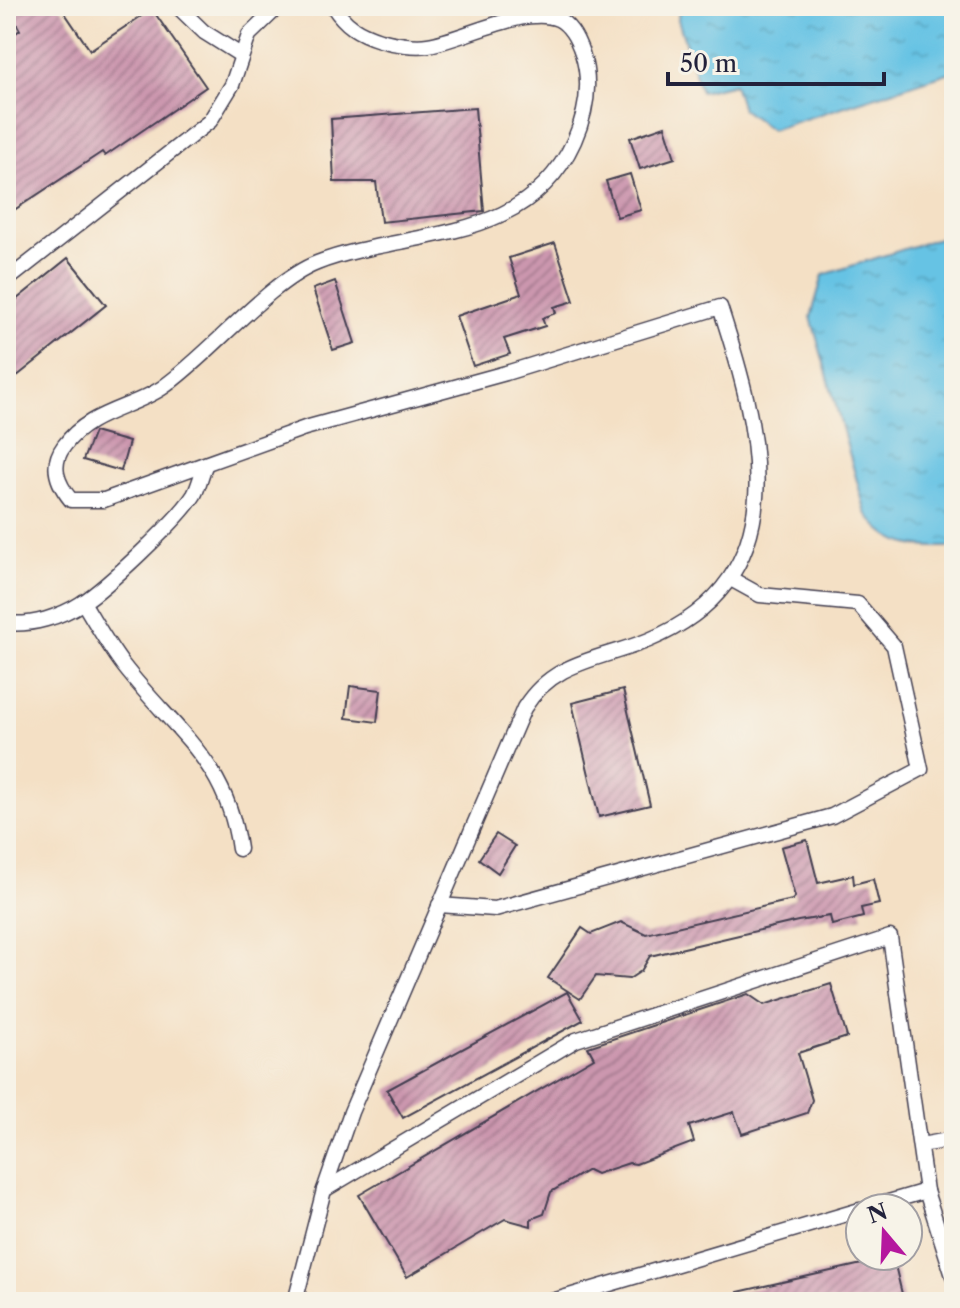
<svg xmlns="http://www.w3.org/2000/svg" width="960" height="1308" viewBox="0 0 960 1308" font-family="'Libre Caslon Text',serif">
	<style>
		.water { fill: url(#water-ripples); stroke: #447290; stroke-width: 2 }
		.building { fill: url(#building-hatch) }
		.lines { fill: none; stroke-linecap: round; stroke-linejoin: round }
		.service-casing { stroke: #423e50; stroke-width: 17 }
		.service { stroke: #fff; stroke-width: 14 }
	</style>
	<defs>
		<pattern id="water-ripples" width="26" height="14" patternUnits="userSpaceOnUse" patternTransform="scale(2)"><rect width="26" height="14" fill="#66c3e4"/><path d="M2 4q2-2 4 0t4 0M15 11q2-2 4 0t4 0" fill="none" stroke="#58a7c4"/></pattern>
		<pattern id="building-hatch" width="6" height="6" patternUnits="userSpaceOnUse" patternTransform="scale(2)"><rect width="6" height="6" fill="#cc97af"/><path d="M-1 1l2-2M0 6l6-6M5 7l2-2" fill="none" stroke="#a57b90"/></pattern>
	</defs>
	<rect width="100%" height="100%" fill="#f7f3e8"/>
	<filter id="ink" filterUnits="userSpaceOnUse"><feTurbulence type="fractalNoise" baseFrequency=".0125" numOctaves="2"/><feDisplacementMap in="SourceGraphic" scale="16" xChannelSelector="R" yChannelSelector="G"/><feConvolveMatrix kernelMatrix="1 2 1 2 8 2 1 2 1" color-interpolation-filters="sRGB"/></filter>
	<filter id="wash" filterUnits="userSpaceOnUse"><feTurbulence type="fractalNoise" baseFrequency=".006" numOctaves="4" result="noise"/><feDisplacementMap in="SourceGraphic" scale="32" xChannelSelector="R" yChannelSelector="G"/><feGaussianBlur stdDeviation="1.8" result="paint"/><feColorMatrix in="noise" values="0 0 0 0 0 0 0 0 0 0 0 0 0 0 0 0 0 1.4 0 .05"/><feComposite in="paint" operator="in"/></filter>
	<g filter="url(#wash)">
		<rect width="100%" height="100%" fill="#f4e0c5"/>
		<g class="water">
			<polygon points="679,6 954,6 954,71 771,130 742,109 734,84 701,92 678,20"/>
			<path d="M954 233V547C914 547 891 548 866 513L811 317 823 275Z"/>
		</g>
		<g id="blocks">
			<g class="building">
				<polygon points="6,6 60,6 90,50 152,9 206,87 105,156 102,152 14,210 6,198 6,40 20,30"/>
				<polygon points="475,108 484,211 381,222 376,182 334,182 331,119"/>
				<polygon points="665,126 675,158 640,169 630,138"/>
				<polygon points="630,174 641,210 617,217 606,181"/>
				<polygon points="555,243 574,301 554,307 556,313 542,318 545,326 504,339 510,354 473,366 456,316 521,294 509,258"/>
				<polygon points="68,258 106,305 6,385 6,308"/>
				<polygon points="335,281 355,343 333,350 313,289"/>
				<polygon points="94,432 129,442 121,471 83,460"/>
				<polygon points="350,686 381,690 377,722 346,718"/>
				<polygon points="623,690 650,805 599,817 572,703"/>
				<polygon points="496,834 515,846 498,873 479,859"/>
				<polygon points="807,840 818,883 853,875 854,884 873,879 879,904 861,908 863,917 832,925 830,916 798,921 650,956 641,971 629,979 596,976 580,999 548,978 582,928 591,934 621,922 646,934 792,900 795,897 781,847"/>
				<polygon points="831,984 847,1037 798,1053 812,1100 807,1113 742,1134 734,1112 689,1126 694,1142 636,1164 629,1163 596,1174 588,1170 551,1192 544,1214 531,1219 531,1226 505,1219 407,1277 359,1195 594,1058 588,1047 748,994 764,1005"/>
				<polygon points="567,992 583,1020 403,1118 387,1090"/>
				<polygon points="893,1257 904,1302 740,1302 738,1292"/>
			</g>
		</g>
	</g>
	<g filter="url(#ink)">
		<use href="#blocks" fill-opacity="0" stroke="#423e50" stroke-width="2"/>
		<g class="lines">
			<defs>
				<g id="service">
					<polyline points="177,6 204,32 239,54"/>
					<polyline points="6,281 210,121 232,85 249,35 279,6"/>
					<path d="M83 602C96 624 108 645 123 665 173 730 227 760 239 849"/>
					<path d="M6 623C32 626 60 617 82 603 107 587 179 519 194 495 199 486 201 475 205 466"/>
					<polyline points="439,905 495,909 832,816 921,769 894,646 858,604 760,595 731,579"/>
					<polyline points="921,1145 954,1139"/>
					<polyline points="324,1190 576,1040 890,937 926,1191 868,1208"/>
					<polyline points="926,1191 954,1279"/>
					<path d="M295 1302 324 1190 351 1112 524 708C554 660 600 660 649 640 800 577 760 430 720 307L506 373 305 428 104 500H71C57 483 50 465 64 446 88 412 130 409 162 388 210 355 268 282 317 263 408 228 526 247 574 141 586 114 592 83 582 53 578 41 570 25 558 19 525 5 462 40 428 45 414 47 394 44 380 40 358 33 345 25 333 6"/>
					<polyline points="549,1302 860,1210"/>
				</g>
			</defs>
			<use href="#service" class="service-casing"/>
			<use href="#service" class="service"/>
		</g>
	</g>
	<rect width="960" height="1308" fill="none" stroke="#f7f3e8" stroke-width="32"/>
	<g transform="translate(884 1232) rotate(341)"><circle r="38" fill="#f7f3e8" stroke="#a29fa3" stroke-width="2"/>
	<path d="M0-6L14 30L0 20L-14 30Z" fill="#b5179e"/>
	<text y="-12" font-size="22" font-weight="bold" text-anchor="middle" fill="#22223b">N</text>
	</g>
	<path d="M668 72v12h216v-12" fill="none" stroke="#22223b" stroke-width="4"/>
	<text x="680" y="72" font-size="24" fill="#22223b" stroke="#f7f3e8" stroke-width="6" paint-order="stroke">50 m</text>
</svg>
